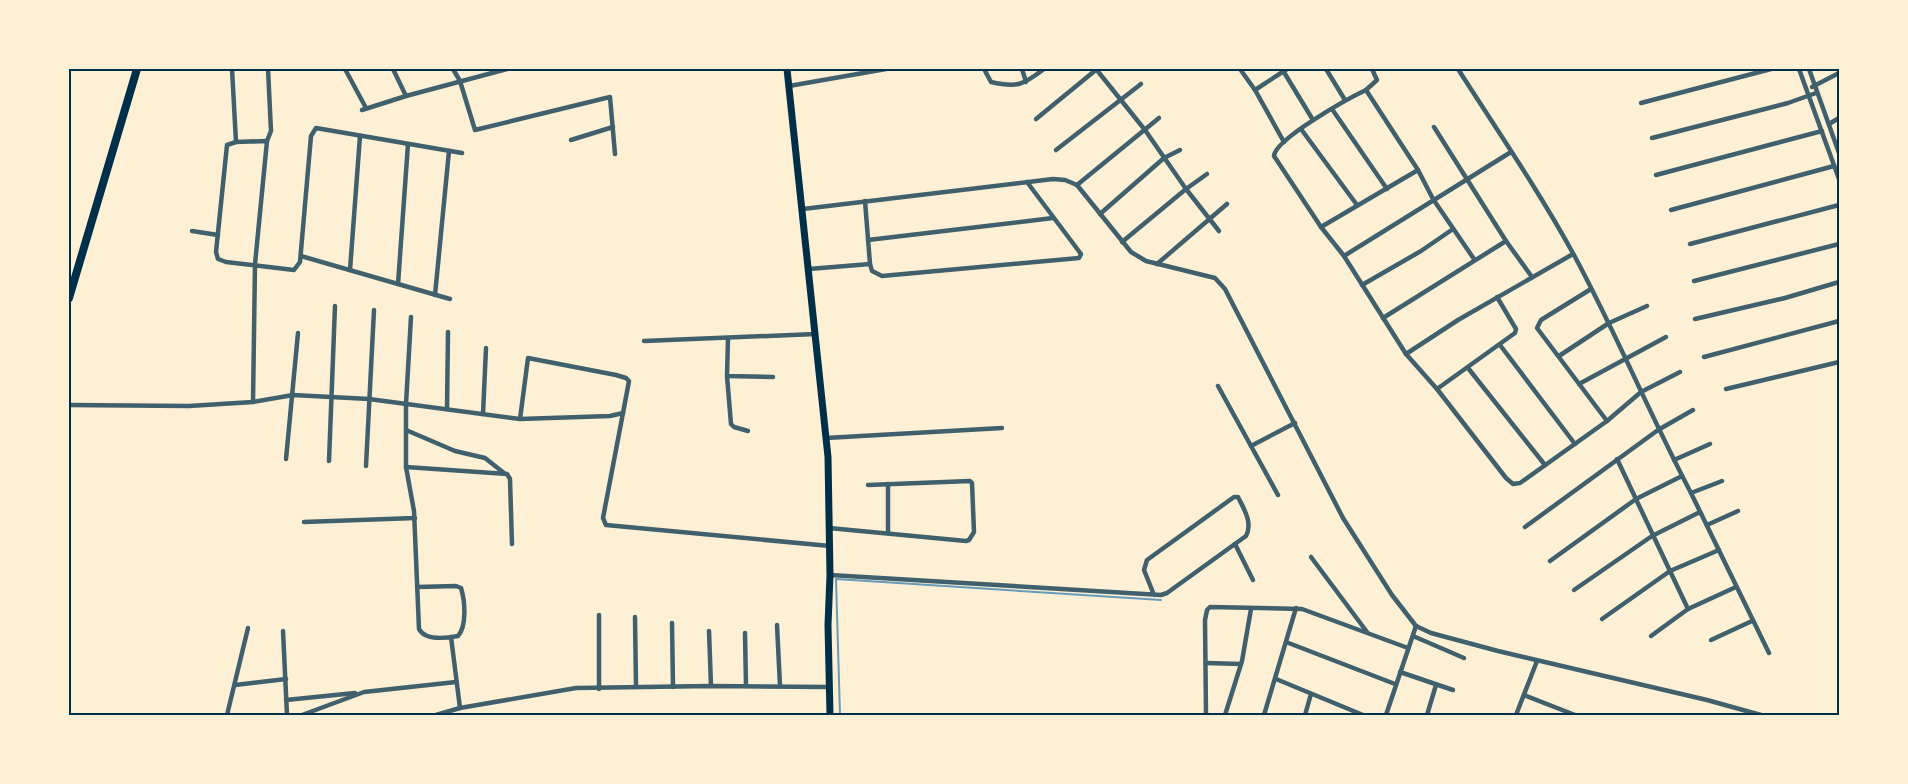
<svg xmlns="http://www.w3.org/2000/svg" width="1908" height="784" viewBox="0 0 1908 784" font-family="Quicksand,sans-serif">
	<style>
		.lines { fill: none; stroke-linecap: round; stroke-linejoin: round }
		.stream { stroke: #669bbc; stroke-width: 2 }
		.minor { stroke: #3f606c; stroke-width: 4.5 }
		.secondary { stroke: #003049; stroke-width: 7 }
		.trunk { stroke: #003049; stroke-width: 8 }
		.neatline { fill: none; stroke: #003049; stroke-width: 2 }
	</style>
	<rect width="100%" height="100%" fill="#fdf0d5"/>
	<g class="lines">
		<polyline class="stream" points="840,715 836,579 1161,600"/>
		<g class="minor">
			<polyline points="232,69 236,142"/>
			<polyline points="345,69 366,108"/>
			<polyline points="393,69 406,96 507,69"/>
			<polyline points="453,69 460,81 475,130 610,97 615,154"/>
			<path d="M984 69 991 82C1017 88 1023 85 1044 69"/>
			<polyline points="1022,69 1026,82"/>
			<polyline points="1096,69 1145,130 1186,189 1219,231"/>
			<polyline points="1240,69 1255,90 1284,142"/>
			<polyline points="1282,69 1313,120"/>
			<polyline points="1326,69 1345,100"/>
			<polyline points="1372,69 1377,80 1366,90 1418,170 1433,199 1474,259"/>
			<path d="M1458 69C1497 130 1539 191 1574 255 1616 333 1650 415 1691 493L1722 481"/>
			<polyline points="1799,69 1839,179"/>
			<polyline points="1809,69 1839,153"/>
			<polyline points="789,86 886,69"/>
			<polyline points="1812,87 1839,73"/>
			<polyline points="1255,90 1287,69"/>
			<path d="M1366 90C1349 98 1275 139 1274 156L1321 227 1344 256 1406 354 1437 389 1506 478 1513 484 1520 483 1607 421 1641 392 1680 372"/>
			<polyline points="1641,103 1771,69"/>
			<polyline points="1332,109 1387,189"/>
			<polyline points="362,110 406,96"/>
			<polyline points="1036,119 1097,69"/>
			<polyline points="1829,124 1839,118"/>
			<polyline points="1301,129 1357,205"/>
			<polyline points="1652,138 1788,103 1816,93"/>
			<polyline points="571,140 613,127"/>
			<polyline points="267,141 271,131 268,69"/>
			<polyline points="1056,150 1141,84"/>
			<polyline points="1656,175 1822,131"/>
			<polyline points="1077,185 1159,118"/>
			<polyline points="865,201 870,264 872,271 882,276 1079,258 1081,254 1027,182"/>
			<polyline points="803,209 1053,179 1065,180 1077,185 1131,252 1146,261 1215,278 1225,289 1343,518 1392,595 1416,626 1431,633 1498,651 1707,700 1761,715"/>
			<polyline points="1671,210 1834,166"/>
			<polyline points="1100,214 1164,158 1180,150"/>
			<polyline points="1321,227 1418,170"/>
			<polyline points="192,231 218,235"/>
			<polyline points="868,240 1053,218"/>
			<polyline points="1506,241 1532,277"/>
			<polyline points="1122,242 1186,189 1207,174"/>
			<polyline points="1690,244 1839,205"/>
			<polyline points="301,256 450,299"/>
			<polyline points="1344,256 1511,152"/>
			<polyline points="1157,264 1227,204"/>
			<polyline points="809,269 870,264"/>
			<polyline points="350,270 360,136"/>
			<polyline points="1694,281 1839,244"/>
			<polyline points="398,284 408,144"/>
			<polyline points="1362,285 1421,251 1453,229"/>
			<polyline points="1591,289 1541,320 1537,328 1607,421"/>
			<polyline points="435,295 449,151"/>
			<path d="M411 317 406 404V467L414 511 419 629C425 641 447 638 458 636 467 626 465 601 461 588L456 586 417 587"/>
			<polyline points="1383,318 1506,241 1434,127"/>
			<polyline points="1695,319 1785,298 1839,282"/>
			<polyline points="728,338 727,376 773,377"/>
			<polyline points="644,341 816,334"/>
			<polyline points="1500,345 1575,444"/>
			<polyline points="1406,354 1458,320 1573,254"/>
			<polyline points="1559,356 1609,323 1647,306"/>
			<polyline points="1704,357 1839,321"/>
			<polyline points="1468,368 1545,465"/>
			<polyline points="727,376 731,424 734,427 748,431"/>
			<polyline points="1579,384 1666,337"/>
			<polyline points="1218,386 1278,495"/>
			<polyline points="1437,389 1515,333 1516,329 1497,297"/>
			<polyline points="1726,389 1839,362"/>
			<polyline points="253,402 255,264 267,141 236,142 227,145 216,252 218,259 226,262 294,270 300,262 311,136 316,128 462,153"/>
			<polyline points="69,405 189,406 253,402 293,395 369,399 520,419 610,416 623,413 629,381 626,378 616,375 528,358 520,419"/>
			<polyline points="447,409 448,332"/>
			<polyline points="623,413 603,518 606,525 830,546"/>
			<polyline points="483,414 486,348"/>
			<polyline points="406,430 455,451 485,458 504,473"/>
			<polyline points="826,438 1002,428"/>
			<polyline points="1251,446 1295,423"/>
			<polyline points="286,459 298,333"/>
			<polyline points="1617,459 1688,609"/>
			<polyline points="1674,460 1710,444"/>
			<polyline points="329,461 335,306"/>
			<polyline points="366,466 374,310"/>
			<polyline points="406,467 507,474 510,479 512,544"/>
			<polyline points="888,484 888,533"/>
			<polyline points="1691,493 1769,653"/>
			<polyline points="304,522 415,518"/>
			<polyline points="1707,525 1738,511"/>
			<polyline points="1525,527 1658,430 1693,410"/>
			<polyline points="829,528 966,541 969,540 974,532 972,483 970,481 868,485"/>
			<polyline points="1235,544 1253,580"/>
			<polyline points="1311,557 1367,632"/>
			<polyline points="1550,561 1636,499 1682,476"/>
			<path d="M830 575 1161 595 1167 593 1246 536C1253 523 1244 509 1238 497H1234L1147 560 1144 570 1154 595"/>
			<polyline points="1574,590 1652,536 1700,512"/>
			<polyline points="599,615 599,689"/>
			<polyline points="635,617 636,687"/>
			<polyline points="1602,619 1670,571 1719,550"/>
			<polyline points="672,623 673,687"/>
			<polyline points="777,625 780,686"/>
			<polyline points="283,631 287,715"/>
			<polyline points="709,631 711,686"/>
			<polyline points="745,633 746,686"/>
			<polyline points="1413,636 1464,658"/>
			<polyline points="1651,636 1688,609 1736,587"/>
			<polyline points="451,637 460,708"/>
			<polyline points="1711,640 1752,621"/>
			<polyline points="1286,642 1395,684"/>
			<polyline points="1206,663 1241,664"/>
			<polyline points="1400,672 1453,690"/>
			<polyline points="1276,679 1363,715"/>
			<polyline points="235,685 286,679"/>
			<polyline points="1524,695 1575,715"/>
			<polyline points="286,700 355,693"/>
			<polyline points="227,715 248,628"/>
			<polyline points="302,715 364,692 456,682"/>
			<polyline points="436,715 460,708 576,688 711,686 828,687"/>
			<polyline points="1206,715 1205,620 1207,610 1210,607 1302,609 1408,648"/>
			<polyline points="1225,715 1242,661 1251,609"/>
			<polyline points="1264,715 1296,608"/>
			<polyline points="1305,715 1311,694"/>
			<polyline points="1386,715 1416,626"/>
			<polyline points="1427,715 1436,685"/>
			<polyline points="1516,715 1537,661"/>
		</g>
		<polyline class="secondary" points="787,69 828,457 830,575 828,625 830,715"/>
		<polyline class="trunk" points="69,298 137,69"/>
	</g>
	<rect width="1908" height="784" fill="none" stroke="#fdf0d5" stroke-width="141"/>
	<rect x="70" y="70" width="1768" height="644" class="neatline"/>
</svg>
